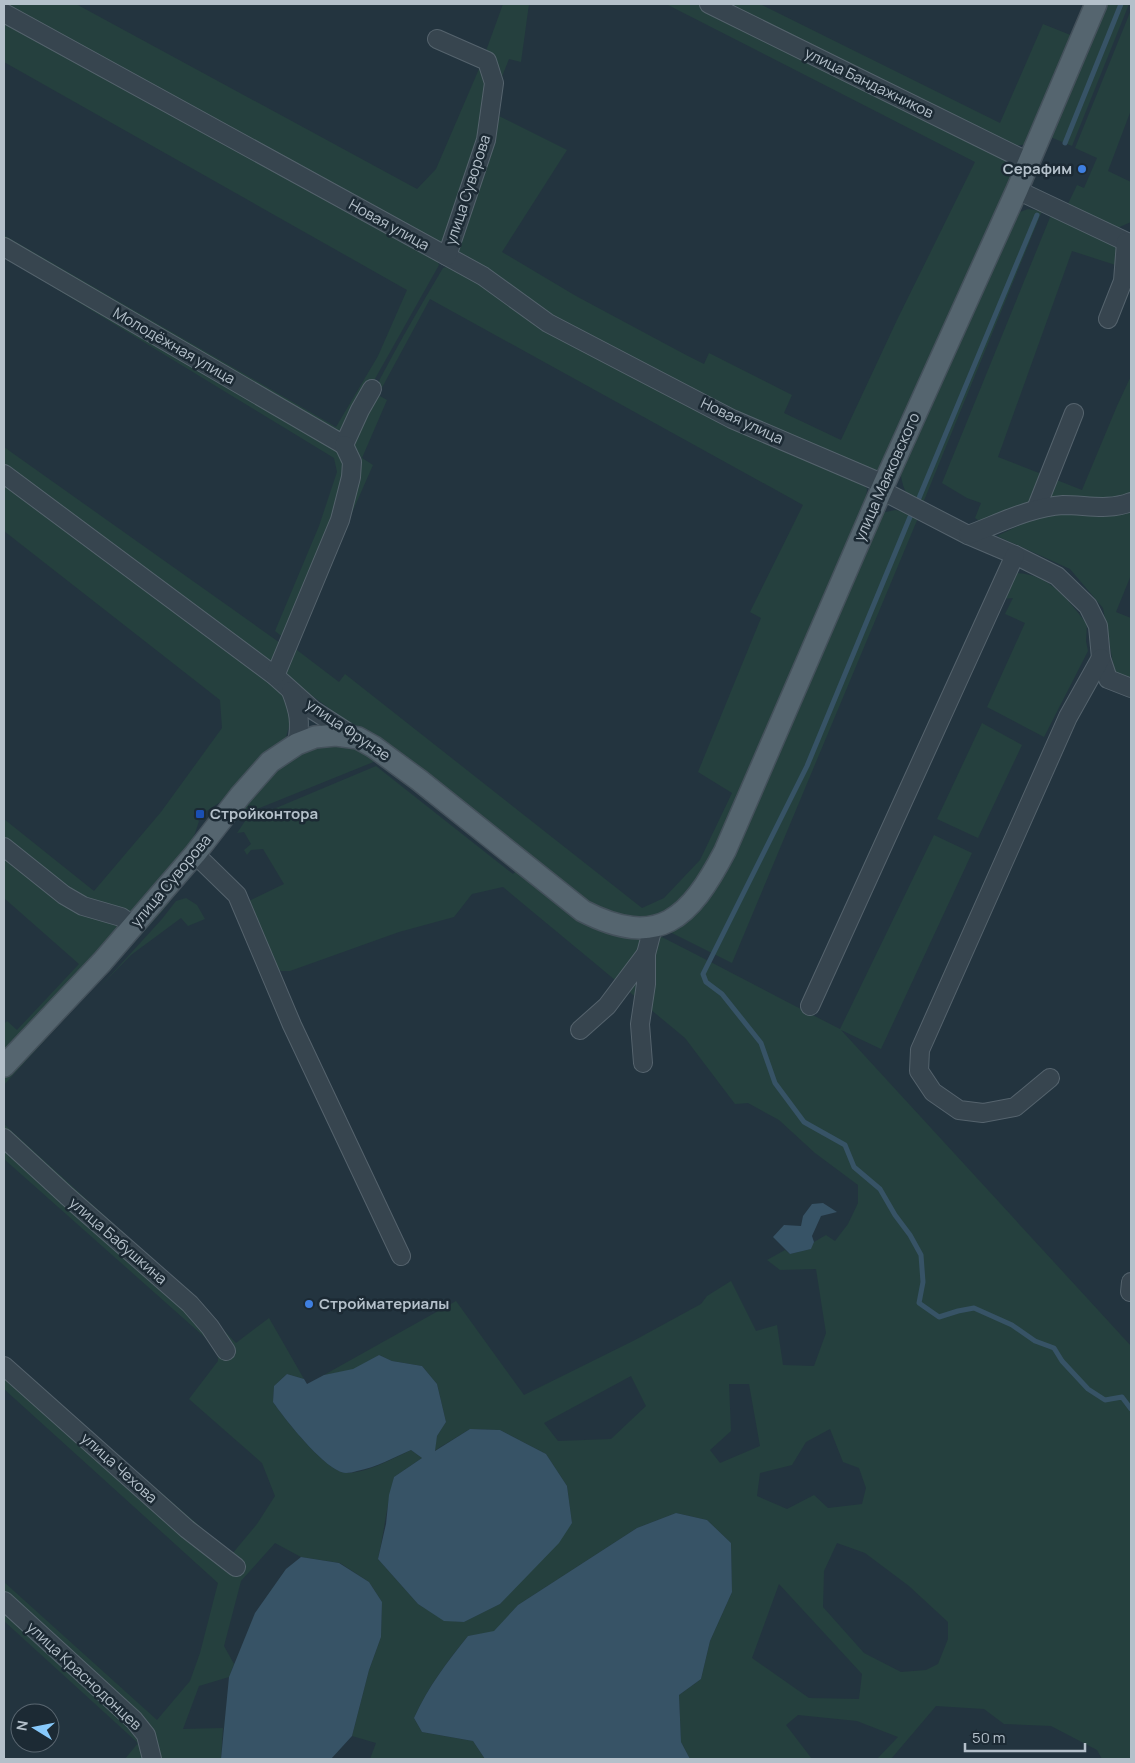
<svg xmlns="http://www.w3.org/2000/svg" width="1135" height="1763" viewBox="0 0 1135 1763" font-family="Manrope,sans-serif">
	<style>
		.green { fill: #25403e; fill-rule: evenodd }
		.water { fill: #375366 }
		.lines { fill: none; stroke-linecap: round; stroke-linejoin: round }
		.stream { stroke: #375366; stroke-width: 5 }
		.minor-casing { stroke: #55636d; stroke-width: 20 }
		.major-casing { stroke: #44515b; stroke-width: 24 }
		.minor { stroke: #37454f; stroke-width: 18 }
		.major { stroke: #55656f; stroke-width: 21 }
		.shop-dot { fill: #3f7fe0; stroke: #1c2a34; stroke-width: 2 }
		.transit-dot { fill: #1a4fb4; stroke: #1c2a34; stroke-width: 2 }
		.labels { text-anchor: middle; stroke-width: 5; stroke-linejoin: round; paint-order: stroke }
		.street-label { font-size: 15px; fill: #b4c0ca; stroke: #1c2a34 }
		.poi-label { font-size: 15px; font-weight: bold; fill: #b4c0ca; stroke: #1c2a34; text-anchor: start }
	</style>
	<rect width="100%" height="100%" fill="#23343f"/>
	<g class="green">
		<polygon points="4,4 76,4 417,189 436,169 482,62 503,4 529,4 521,62 509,59 497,89 483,140 444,250 4,9"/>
		<path d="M666 4H700L979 142C993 151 1007 157 1013 174L884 468 875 471 736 415 552 320 450 253 493 113 567 150 502 252 576 296 686 355 704 364 709 353 792 395 784 413 841 440 897 320 975 162Z"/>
		<polygon points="723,4 760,4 1000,123 1043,24 1073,36 1028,144 1014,146"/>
		<polygon points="1103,4 1129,4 1072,146 1048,136"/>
		<polygon points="1131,10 1131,110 1108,171 1131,182 1131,222 1115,229 1067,206 1077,185 1084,188 1097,158 1075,148"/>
		<polygon points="4,19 435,255 439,265 358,409 344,439 4,242 4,235 336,427 378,356 407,290 4,62"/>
		<path d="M1028 209 1042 211 923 503C904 495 904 491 900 471L1015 214Z"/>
		<polygon points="1051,215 1131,253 1131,270 1072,251 998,457 1082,490 1117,406 1131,376 1131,495 982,523 975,518 981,503 967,498 942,483"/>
		<polygon points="4,257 341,449 348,477 285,639 275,631 319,526 337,472 334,458"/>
		<path d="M452 265 480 280 547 329 729 423 860 479 867 489 865 508 720 844C697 889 668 939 608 914 602 911 595 907 588 903L405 758 377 740 361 732 283 674V663L342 520C347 505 359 475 355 460 354 455 350 450 348 445 375 384 409 325 443 268ZM430 299 803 505 750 612 761 618 698 772 732 793 700 860 664 898 642 908 345 674 339 682 293 647 373 465 362 458 387 400 378 395Z"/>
		<polygon points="4,447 283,645 271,664 4,465"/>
		<polygon points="4,482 271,681 283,693 291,719 286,737 231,795 205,812 200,808 193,816 199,821 190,849 134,916 84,903 4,843 4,819 94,891 161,812 222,728 220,700 4,531"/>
		<polygon points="895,510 906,512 918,518 732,963 668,931 695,913 717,887 733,857 881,513"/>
		<path d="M1131 512V575L1116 612 1131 618V680L1115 674 1103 608 1070 569 997 536C1018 526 1038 515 1062 513 1085 512 1108 515 1131 512Z"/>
		<path d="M1015 573C1050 574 1067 599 1087 624L1086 641 1088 651 1044 737 987 707 1025 623 1005 614 1013 598 1002 599Z"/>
		<polygon points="982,723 1022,745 978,838 937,819"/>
		<path d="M336 744 361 749 378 758 579 919C606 933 628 941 658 935 719 966 779 998 840 1029L934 835 972 853 881 1049 841 1030 1131 1346V1759H1102L1097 1750 1051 1726 1004 1724 984 1709 936 1706 891 1759H877L898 1737 857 1721 798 1715 786 1725 812 1759H690L681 1742 679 1695 701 1679 710 1641 732 1592 731 1543 707 1520 676 1513 637 1528 518 1605 494 1632 468 1636C446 1663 428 1687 414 1718L422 1732 473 1741 485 1759H370L376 1743 352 1736 369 1670 381 1637 382 1602 369 1582 340 1563 301 1557 275 1543 241 1581 224 1646 234 1664 229 1677 199 1686 183 1729 223 1728 221 1759H157L150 1732 137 1715 4 1592V1582L157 1720 190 1681 200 1653 218 1583 4 1389V1373L183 1533 225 1567 230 1557 190 1525 37 1385 232 1554 257 1524 275 1496 262 1463 189 1399 218 1361V1349L4 1159V1145L67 1203 185 1305 207 1327 221 1347 225 1345 212 1325 192 1304 4 1130V1124L174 1279 236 1343 269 1318 304 1379 287 1374 274 1386 273 1402C285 1419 326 1472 346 1473 365 1474 394 1458 411 1450L422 1458 394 1477C387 1504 384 1532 378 1559L418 1604 444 1620 464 1622 500 1604 572 1523 567 1486 546 1454 500 1430 470 1429 434 1451 437 1436 446 1422 437 1384 422 1366 392 1361 379 1355 353 1370 324 1375 456 1301 524 1395 635 1340 701 1304 707 1296 731 1281 756 1331 777 1325 783 1365 814 1366 826 1333 816 1269 780 1270 767 1260 785 1250 790 1254 810 1249 814 1242 826 1235 835 1241 848 1224 858 1203V1185L815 1153 779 1120 748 1103 735 1104 685 1038 503 887 472 894 454 917 399 932 290 971H281L273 966 249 901 284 884 263 849 251 850 247 855 244 850 251 844 244 832 237 833 245 821 376 766 513 874 516 871 376 761 242 815 238 812C258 785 283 754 317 745 323 744 330 744 336 744ZM631 1376 646 1406 611 1439 558 1441 544 1423ZM729 1384H749L760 1446 720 1463 710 1450 731 1431ZM830 1429 843 1462 859 1468 866 1488 862 1504 828 1508 814 1495 787 1509 757 1496 760 1473 792 1465 806 1442ZM837 1543 865 1553 909 1586 948 1622V1639L938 1664 926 1670 901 1672 864 1653 823 1607 824 1571ZM779 1584 862 1674 859 1699 809 1698 752 1658Z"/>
		<polygon points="4,852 117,924 121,932 4,1057 4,1024 7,1021 17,1030 79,964 4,898"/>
		<polygon points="186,898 197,905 205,919 188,926 181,918 131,955 100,987 162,919 176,901"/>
		<polygon points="170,902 158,916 4,1085 4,1078 165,903"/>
		<polygon points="4,1607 132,1724 147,1759 125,1759 138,1743 4,1621"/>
	</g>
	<g class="water">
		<polygon points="823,1203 837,1212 821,1216 812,1236 814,1242 811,1249 790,1254 773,1237 784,1225 801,1226 803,1216 812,1204"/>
		<path d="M379 1355 392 1361 422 1366 437 1384 446 1422 437 1436 435 1451 470 1429 500 1430 546 1454 567 1486 572 1523 559 1543 500 1604 464 1622 444 1621 418 1604 378 1559 386 1524 389 1495 394 1477 422 1458 411 1450C393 1458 377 1467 357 1471 354 1472 349 1473 346 1473 326 1472 285 1419 273 1402L274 1386 287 1374 304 1379 307 1384 324 1375 353 1369Z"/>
		<path d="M676 1513 707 1520 731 1543 732 1592 710 1641 701 1679 679 1695 681 1742 690 1759H485L473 1741 422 1732 414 1718C428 1687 447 1662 468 1636L494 1631 518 1605 637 1528Z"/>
		<polygon points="301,1557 339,1563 369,1582 382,1602 381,1637 369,1670 352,1736 331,1759 221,1759 229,1677 255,1613 286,1569"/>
	</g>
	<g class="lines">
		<g class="stream">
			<polyline points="1065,143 1121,4"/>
			<polyline points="919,498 1037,215"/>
			<polyline points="910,517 807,766 703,974 706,982 722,994 761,1043 775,1083 804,1122 845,1145 854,1167 880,1189 895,1215 910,1235 921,1255 923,1282 919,1303 939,1317 958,1311 974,1308 1012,1325 1035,1341 1054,1348 1062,1361 1088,1389 1105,1400 1122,1397 1131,1409"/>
		</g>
		<defs>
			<g id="minor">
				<polyline points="709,4 1029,162"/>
				<polyline points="4,13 483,276 548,323 732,419 884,484"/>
				<polyline points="437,39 487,61 494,83 486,140 447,256"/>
				<polyline points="1017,190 1131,244"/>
				<polyline points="4,247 344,445"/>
				<polyline points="1108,319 1123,281 1126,242"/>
				<polyline points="344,445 360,410 372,389"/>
				<polyline points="4,474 275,676 313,710 355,737"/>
				<polyline points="881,490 968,535 1015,555 1057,576 1088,606 1098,626 1101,658 1108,679 1131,688"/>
				<polyline points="1036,509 1074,413"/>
				<path d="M968 535C998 524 1030 507 1063 505 1087 505 1108 511 1131 502"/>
				<polyline points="275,676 340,520 351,477 352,462 344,445"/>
				<path d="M291 691C299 712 301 722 297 744"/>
				<polyline points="4,847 64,895 83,906 121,917 134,926"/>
				<polyline points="195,854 237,895 292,1025 401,1256"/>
				<polyline points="810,1006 1015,555"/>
				<polyline points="580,1030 607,1006 646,954"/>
				<polyline points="643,1063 640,1024 646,984 646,954 653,927"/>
				<polyline points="1050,1078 1015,1107 983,1113 959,1110 933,1092 919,1071 920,1050 1068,717 1101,658"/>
				<polyline points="4,1138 67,1196 190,1304 210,1327 226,1351"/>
				<polyline points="1130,1292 1131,1282"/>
				<polyline points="4,1366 187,1529 236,1567"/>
				<polyline points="4,1601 134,1720 146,1735 152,1759"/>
			</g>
			<path id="major" d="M4 1066 102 962 195 854 240 796 270 762 297 744 315 737 336 735 358 738 374 747 419 780 583 911C659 950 690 918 725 851L884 484 1017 190 1096 4"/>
		</defs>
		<use href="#minor" class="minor-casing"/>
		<use href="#major" class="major-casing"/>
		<use href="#minor" class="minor"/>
		<use href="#major" class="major"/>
	</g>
	<g class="shop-dot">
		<circle cx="1082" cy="169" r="5"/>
		<circle cx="309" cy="1304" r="5"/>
	</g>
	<rect class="transit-dot" x="195" y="809" width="10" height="10" rx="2.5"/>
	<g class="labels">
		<g class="street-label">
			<text transform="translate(869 83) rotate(26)" y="5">улица Бандажников</text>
			<text transform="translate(468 190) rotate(-72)" y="5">улица Суворова</text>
			<text transform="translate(389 225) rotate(29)" y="5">Новая улица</text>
			<text transform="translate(174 346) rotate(30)" y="5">Молодёжная улица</text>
			<text transform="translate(742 421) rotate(25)" y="5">Новая улица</text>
			<text transform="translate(887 477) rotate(-66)" y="5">улица Маяковского</text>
			<text transform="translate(348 730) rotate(34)" y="5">улица Фрунзе</text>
			<text transform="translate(171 881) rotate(-50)" y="5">улица Суворова</text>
			<text transform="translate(118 1241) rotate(41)" y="5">улица Бабушкина</text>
			<text transform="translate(119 1468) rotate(42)" y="5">улица Чехова</text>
			<text transform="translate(84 1676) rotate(43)" y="5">улица Краснодонцев</text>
		</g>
		<g class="poi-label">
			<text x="1072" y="174" text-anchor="end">Серафим</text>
			<text x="210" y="819">Стройконтора</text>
			<text x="319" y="1309">Стройматериалы</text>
		</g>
	</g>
	<rect width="1135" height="1763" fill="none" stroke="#b4c0ca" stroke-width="10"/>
	<g transform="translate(35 1728) rotate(280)"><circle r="24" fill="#1c2a34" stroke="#596670"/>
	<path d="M0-4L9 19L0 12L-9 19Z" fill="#87c9fb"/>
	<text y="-8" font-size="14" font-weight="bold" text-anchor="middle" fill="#b4c0ca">N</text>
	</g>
	<path d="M965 1743v8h120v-8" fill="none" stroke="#b4c0ca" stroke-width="2.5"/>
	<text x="972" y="1743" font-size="15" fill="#b4c0ca" stroke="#1c2a34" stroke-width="4" paint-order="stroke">50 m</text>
</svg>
